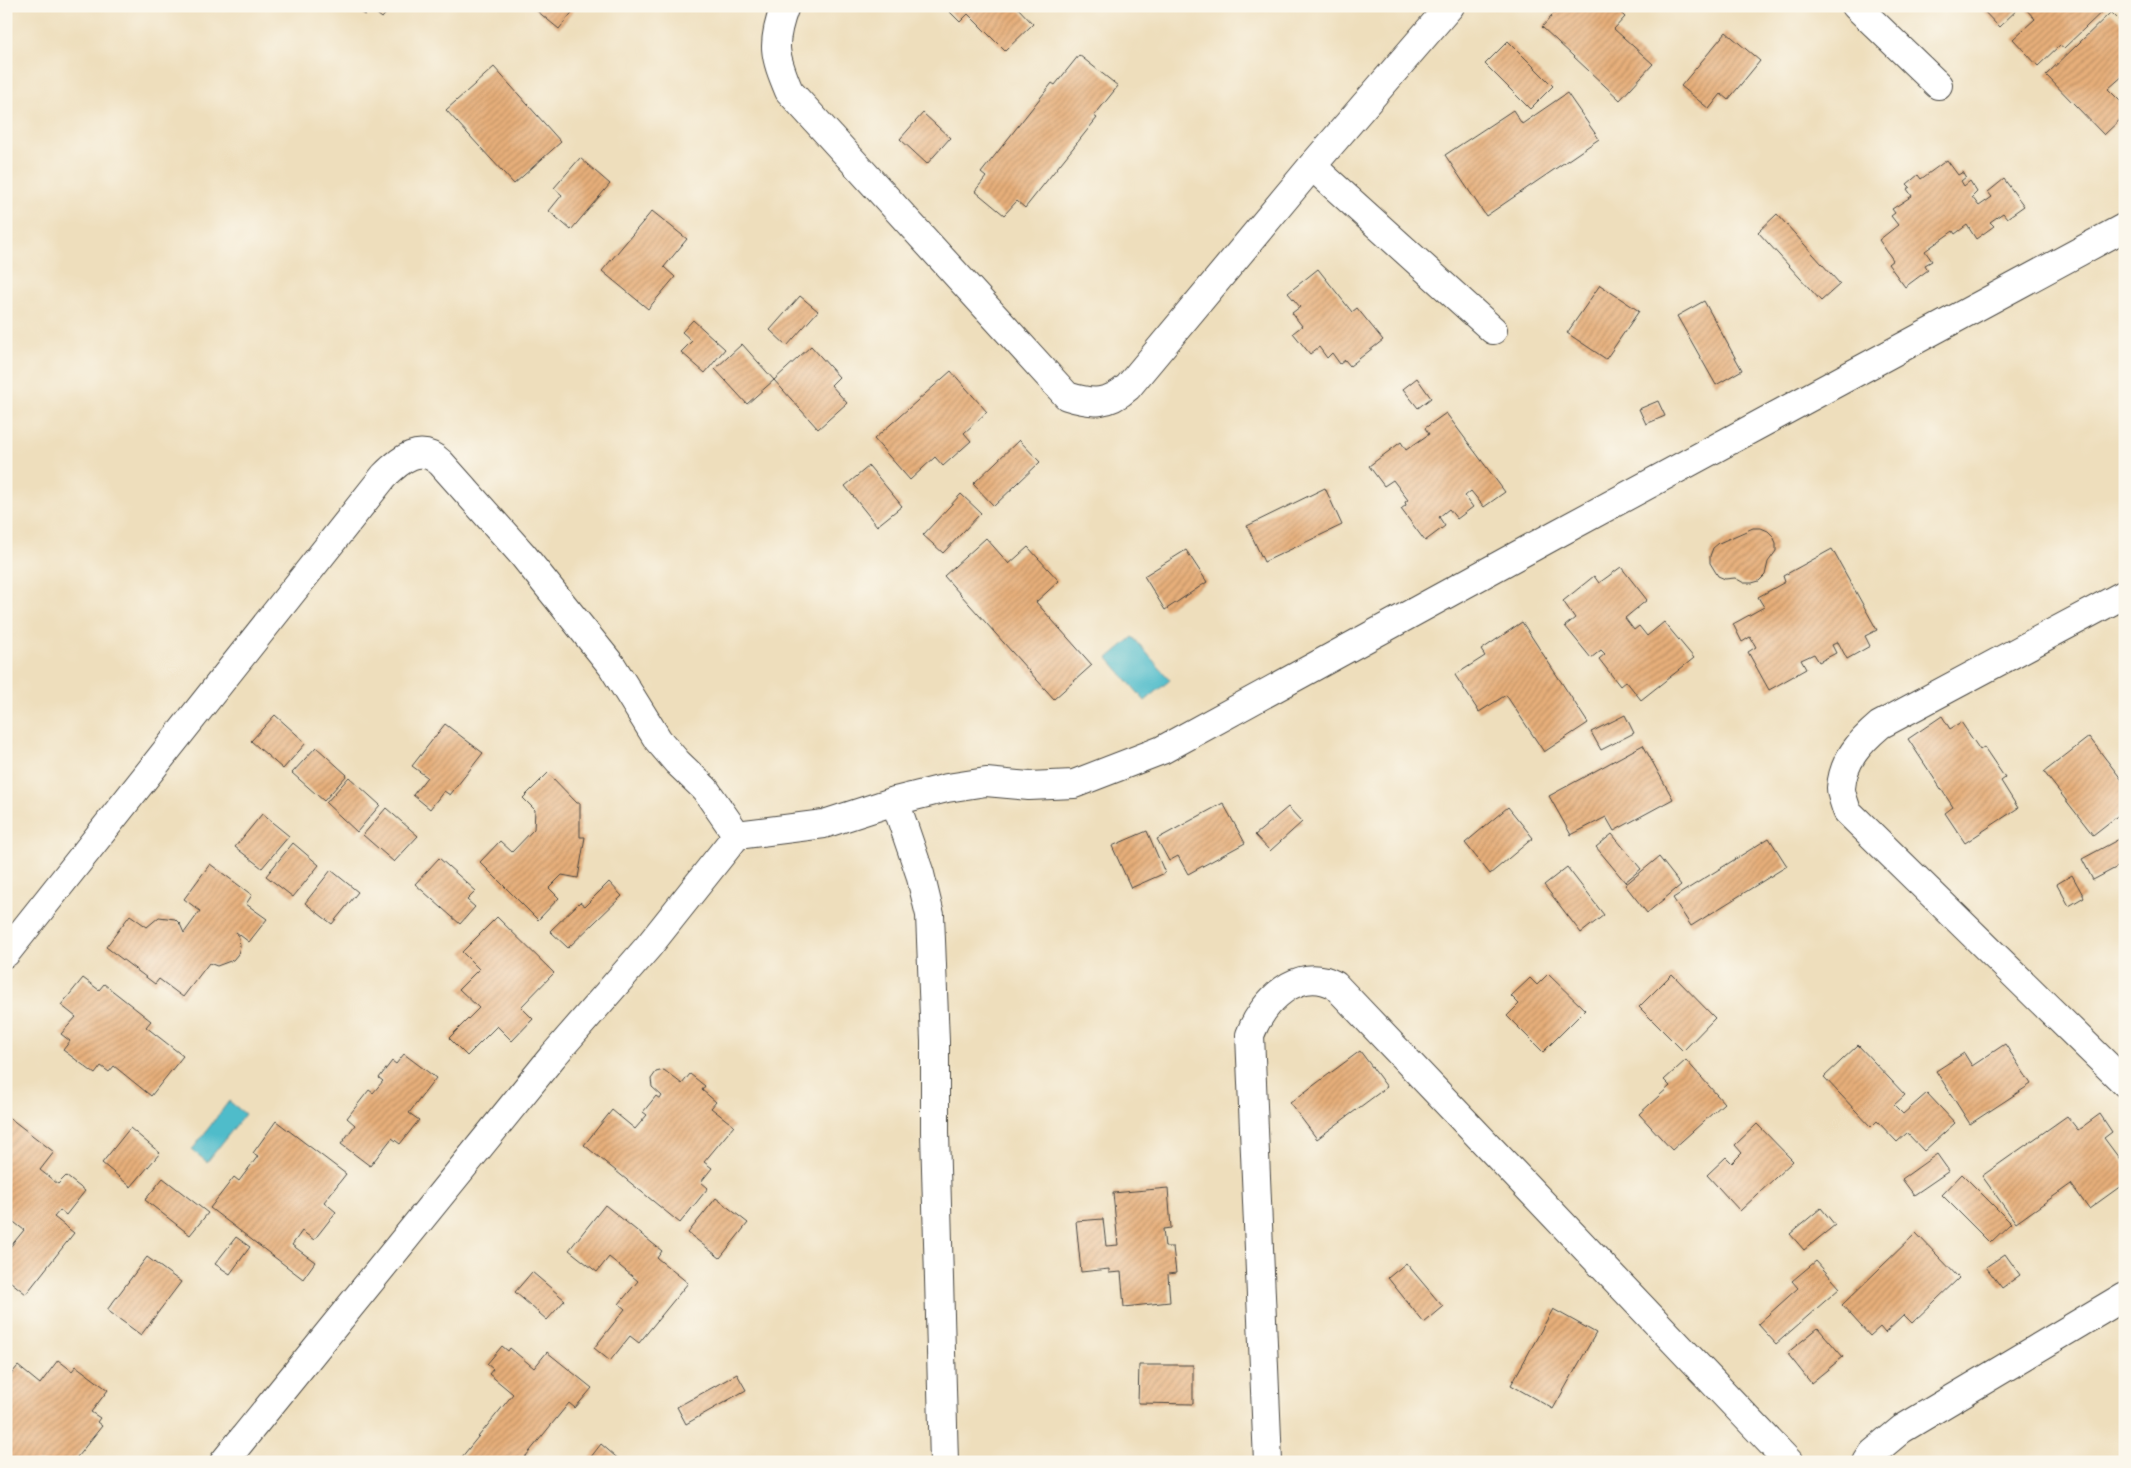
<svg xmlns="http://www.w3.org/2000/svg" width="2131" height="1468" viewBox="0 0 2131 1468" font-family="Dekko,sans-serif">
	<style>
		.water { fill: #4fbcca; stroke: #3d747a }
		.building { fill: url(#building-hatch) }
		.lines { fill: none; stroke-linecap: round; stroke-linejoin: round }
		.street-casing { stroke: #484641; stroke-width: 30 }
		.street { stroke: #fff; stroke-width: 28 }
	</style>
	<defs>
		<pattern id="building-hatch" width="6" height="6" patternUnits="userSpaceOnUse" patternTransform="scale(1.25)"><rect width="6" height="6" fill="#e7af7a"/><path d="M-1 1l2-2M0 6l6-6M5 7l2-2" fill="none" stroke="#bb8f64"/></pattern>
	</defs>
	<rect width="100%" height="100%" fill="#fbf7ec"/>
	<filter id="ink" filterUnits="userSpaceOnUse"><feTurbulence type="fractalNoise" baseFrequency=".02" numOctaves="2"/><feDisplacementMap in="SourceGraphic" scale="10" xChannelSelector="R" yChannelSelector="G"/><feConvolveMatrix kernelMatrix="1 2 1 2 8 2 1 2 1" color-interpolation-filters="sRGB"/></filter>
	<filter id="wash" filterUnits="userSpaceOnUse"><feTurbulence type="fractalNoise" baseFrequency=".0096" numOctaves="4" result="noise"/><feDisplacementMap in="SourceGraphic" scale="20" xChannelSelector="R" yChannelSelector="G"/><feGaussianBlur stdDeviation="1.12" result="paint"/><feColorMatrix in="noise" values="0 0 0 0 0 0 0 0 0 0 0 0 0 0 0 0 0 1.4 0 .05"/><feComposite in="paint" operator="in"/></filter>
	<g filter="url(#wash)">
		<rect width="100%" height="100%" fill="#eedebc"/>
		<g class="water">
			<polygon points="1133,637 1170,680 1145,701 1108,658"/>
			<polygon points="229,1101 245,1114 207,1162 192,1150"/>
		</g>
		<g id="blocks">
			<g class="building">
				<polygon points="354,6 392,6 382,18 371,9 365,15"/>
				<polygon points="531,6 577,6 559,29"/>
				<polygon points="944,6 1016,6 1033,24 1005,51 968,14 960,22"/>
				<polygon points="1561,6 1613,6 1625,17 1614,29 1653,64 1620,100 1542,27"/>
				<polygon points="1979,6 2021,6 1999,27"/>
				<polygon points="2023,6 2108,6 2064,48 2060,45 2038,66 2013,39 2035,19"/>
				<polygon points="2111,12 2125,26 2125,74 2108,89 2125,106 2125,115 2104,135 2046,75"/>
				<polygon points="1726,32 1760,61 1728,100 1721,94 1709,109 1681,86"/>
				<polygon points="1508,41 1553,86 1530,109 1485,64"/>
				<polygon points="1079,55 1118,86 1094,116 1097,118 1025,208 1017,201 1004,215 975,191 986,177 981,173 1052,83 1055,85"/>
				<polygon points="494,67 561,142 514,184 446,110"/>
				<polygon points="1567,93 1599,139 1486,216 1445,155 1513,110 1522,124"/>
				<polygon points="923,113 950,138 927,164 900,139"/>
				<polygon points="580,158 610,184 571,230 549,211 562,195 554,188"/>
				<polygon points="1947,160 1958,175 1963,172 1966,177 1961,181 1964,186 1970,181 1977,192 1972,197 1979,206 1992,197 1988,192 2004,179 2024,206 2007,218 2003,213 1990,222 1994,226 1976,239 1967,225 1955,234 1953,231 1925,251 1932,261 1925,265 1928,270 1905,287 1888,264 1893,260 1879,240 1898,225 1891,216 1895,213 1892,209 1912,196 1907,189 1910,187 1907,184 1918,175 1921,179"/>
				<polygon points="652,211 687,239 664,267 675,277 648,309 602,271"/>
				<polygon points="1777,214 1840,284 1821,301 1758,232"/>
				<polygon points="1318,269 1352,312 1357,308 1383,340 1350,366 1345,360 1340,364 1332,353 1327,358 1319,347 1310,354 1293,333 1302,326 1292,313 1300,307 1288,293"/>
				<polygon points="1600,285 1639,311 1606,359 1567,333"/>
				<polygon points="800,296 818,311 787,346 770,330"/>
				<polygon points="1704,301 1742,370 1716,385 1677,316"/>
				<polygon points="693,320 725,349 705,373 681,352 692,341 682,332"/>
				<polygon points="742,344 774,380 747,404 715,369"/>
				<polygon points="811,346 839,377 831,385 847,403 818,429 774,380"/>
				<polygon points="951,371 987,412 964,433 971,441 943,466 935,457 910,480 874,439"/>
				<polygon points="1417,378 1431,398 1418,408 1403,389"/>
				<polygon points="1658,401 1665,416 1646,424 1639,409"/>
				<polygon points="1446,413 1505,492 1484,507 1471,491 1465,496 1473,507 1457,519 1449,509 1439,517 1445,526 1425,541 1401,509 1406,505 1405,502 1408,500 1393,480 1384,486 1369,466 1401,442 1406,450 1429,434 1425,428"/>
				<polygon points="1019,440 1040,462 994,506 973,484"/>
				<polygon points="869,466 902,506 877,526 845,486"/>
				<polygon points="1325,488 1342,525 1264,562 1247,526"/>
				<polygon points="961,494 981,513 943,553 923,535"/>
				<polygon points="1753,528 1761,528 1768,531 1773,536 1776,543 1776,551 1768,562 1765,575 1759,581 1752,583 1744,583 1735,578 1725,579 1718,576 1710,563 1710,556 1713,548 1719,543"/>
				<polygon points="986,538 1009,564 1028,547 1059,581 1036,602 1092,665 1054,699 944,576"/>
				<polygon points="1832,549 1877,630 1865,636 1870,646 1847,659 1838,642 1832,645 1836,653 1819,662 1814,654 1801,660 1806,669 1769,690 1748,652 1756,647 1750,637 1742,642 1733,624 1764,607 1758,597 1785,582 1783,576"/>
				<polygon points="1186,550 1207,582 1165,610 1144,576"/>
				<polygon points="1621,567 1647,600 1625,618 1634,630 1639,626 1647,636 1664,622 1694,658 1641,700 1626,681 1620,686 1599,659 1605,654 1601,650 1591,658 1565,626 1575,618 1563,601 1594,576 1599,583"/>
				<polygon points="1522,622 1588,723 1544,752 1506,695 1479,712 1455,675 1485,656 1481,650"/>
				<polygon points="275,715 306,743 283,769 251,741"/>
				<polygon points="1625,715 1634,733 1601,750 1591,732"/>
				<polygon points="1942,716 1950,729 1961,722 1980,750 1984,747 2005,778 2001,781 2018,808 1965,843 1945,813 1953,807 1908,739"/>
				<polygon points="445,724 483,753 450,795 444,791 430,809 413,795 427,777 412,766"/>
				<polygon points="2089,737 2125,784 2125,810 2093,835 2044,772"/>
				<polygon points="1643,745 1673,799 1614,831 1606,817 1571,835 1549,796"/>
				<polygon points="316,747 347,775 324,801 292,773"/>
				<polygon points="548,773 577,803 580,803 580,837 585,837 578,878 562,875 549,888 559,898 538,920 480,862 500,841 512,852 534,829 535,810 523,798"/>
				<polygon points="349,777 380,805 357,832 326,803"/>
				<polygon points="1223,803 1245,843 1188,874 1178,856 1169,861 1157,839"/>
				<polygon points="1288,807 1302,822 1270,851 1255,835"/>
				<polygon points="1508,807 1533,838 1490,874 1465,843"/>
				<polygon points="386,808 418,836 394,862 363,835"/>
				<polygon points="262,814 289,836 262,868 235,847"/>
				<polygon points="1147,831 1165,873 1131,888 1112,846"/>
				<polygon points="1612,834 1641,869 1625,882 1596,847"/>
				<polygon points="2125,836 2125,863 2093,880 2082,859"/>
				<polygon points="1769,838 1787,866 1691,926 1673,898"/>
				<polygon points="293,843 319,865 293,897 266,876"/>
				<polygon points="1659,857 1681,885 1647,913 1625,885"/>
				<polygon points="439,858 476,891 467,900 475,907 460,924 415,884"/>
				<polygon points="210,864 252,895 246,904 267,919 249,942 236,932 239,938 240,946 238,954 233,960 217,966 209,963 183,997 159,979 155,984 106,947 130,915 147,927 159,917 175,919 180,924 184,933 200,911 184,899"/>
				<polygon points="1567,867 1604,915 1581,933 1544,885"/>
				<polygon points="331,870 358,892 332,924 305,903"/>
				<polygon points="2072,875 2084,897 2069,906 2057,884"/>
				<polygon points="609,882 622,896 568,948 550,931 580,902 585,906"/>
				<polygon points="497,917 554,973 521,1007 533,1019 512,1041 497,1026 467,1056 449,1038 479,1008 459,989 479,969 462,952"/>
				<polygon points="1548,974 1585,1010 1543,1052 1507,1016 1519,1004 1511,996 1530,978 1537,985"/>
				<polygon points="1672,974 1715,1018 1683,1051 1639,1007"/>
				<polygon points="83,978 99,990 104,984 151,1021 146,1027 183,1056 151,1096 114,1066 109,1072 101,1066 95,1074 63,1050 70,1041 61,1034 76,1017 61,1005"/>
				<polygon points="2005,1044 2031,1084 1970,1124 1936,1071 1964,1053 1972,1066"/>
				<polygon points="1858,1045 1905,1095 1894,1105 1903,1114 1927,1093 1955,1123 1924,1151 1907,1133 1897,1142 1877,1121 1871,1127 1824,1077"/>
				<polygon points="1360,1051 1387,1087 1317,1139 1290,1103"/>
				<polygon points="404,1054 436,1078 409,1113 419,1120 400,1144 392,1138 370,1166 341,1144 355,1125 347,1118 369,1090 373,1093 383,1081 379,1078 392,1061 396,1064"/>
				<polygon points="1686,1060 1724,1103 1672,1150 1639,1114 1670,1086 1664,1080"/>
				<polygon points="664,1070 682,1084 690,1074 705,1086 702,1090 716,1102 711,1108 734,1126 704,1162 712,1168 701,1182 708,1188 680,1223 584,1145 612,1110 635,1129 647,1115 643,1112 656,1096 660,1099 662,1096 652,1087 651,1079 656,1072"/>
				<polygon points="2100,1114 2112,1132 2104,1138 2125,1166 2125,1183 2089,1209 2071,1184 2016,1223 1982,1176 2067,1116 2078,1130"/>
				<polygon points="6,1115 54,1152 40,1170 58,1184 66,1176 85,1191 66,1215 60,1210 54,1217 74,1233 26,1294 6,1278 6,1252 24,1230 6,1216"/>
				<polygon points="276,1121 346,1174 324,1202 336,1212 314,1240 302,1231 292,1245 315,1262 303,1279 210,1208 234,1177 239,1181 258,1156 253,1153"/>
				<polygon points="1757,1124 1793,1161 1740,1211 1707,1175 1726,1157 1732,1163 1742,1153 1735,1145"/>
				<polygon points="130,1128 160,1153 131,1187 102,1163"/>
				<polygon points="1937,1154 1949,1171 1914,1195 1902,1179"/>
				<polygon points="1962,1174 2011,1223 1990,1243 1942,1195"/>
				<polygon points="163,1178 208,1213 190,1235 145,1200"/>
				<polygon points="1168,1188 1171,1228 1163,1229 1165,1247 1173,1247 1176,1273 1168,1274 1170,1302 1124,1307 1121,1272 1109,1273 1109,1269 1081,1272 1076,1221 1103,1219 1106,1246 1118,1245 1113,1193"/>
				<polygon points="716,1198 748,1223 720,1258 688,1233"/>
				<polygon points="605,1205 662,1251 657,1258 688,1283 639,1343 630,1336 610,1361 594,1348 625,1309 619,1304 638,1281 609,1257 597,1272 569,1250"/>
				<polygon points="1821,1208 1835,1225 1804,1250 1790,1234"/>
				<polygon points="1916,1233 1959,1278 1912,1323 1904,1315 1885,1333 1880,1327 1870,1336 1842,1305"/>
				<polygon points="236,1237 250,1247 230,1274 215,1264"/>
				<polygon points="2005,1254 2020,1275 2002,1288 1986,1267"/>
				<polygon points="147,1257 181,1282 141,1335 107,1310"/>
				<polygon points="1816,1261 1840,1288 1776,1344 1758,1324 1798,1288 1792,1281"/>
				<polygon points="1406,1263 1443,1307 1424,1323 1388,1278"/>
				<polygon points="532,1272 565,1300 547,1320 515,1292"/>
				<polygon points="1553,1309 1596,1333 1553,1409 1511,1385"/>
				<polygon points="1818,1328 1843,1357 1811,1383 1787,1353"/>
				<polygon points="502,1346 508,1351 510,1348 534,1368 547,1352 592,1388 575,1408 569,1403 521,1462 465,1462 461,1458 513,1394 489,1374 493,1369 487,1364"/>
				<polygon points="58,1360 72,1371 76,1366 108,1390 91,1412 100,1418 97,1422 102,1426 73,1462 6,1462 6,1380 18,1366 40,1384"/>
				<polygon points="1139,1365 1193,1365 1193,1404 1138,1403"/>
				<polygon points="737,1374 746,1390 686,1424 677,1407"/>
				<polygon points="601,1444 622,1462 587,1462"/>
			</g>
		</g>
	</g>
	<g filter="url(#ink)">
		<use href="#blocks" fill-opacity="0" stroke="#484641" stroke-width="1"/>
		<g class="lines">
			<defs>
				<g id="street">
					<path d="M785 6C771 44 774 55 789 91L1067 396C1092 404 1108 405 1128 387L1312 166 1450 6"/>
					<polyline points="1856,6 1938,85"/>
					<polyline points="1312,166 1493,330"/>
					<path d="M2125 594 1880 725C1860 742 1843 760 1841 788 1841 795 1845 804 1847 811L2125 1083"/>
					<polyline points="895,801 920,874 930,915 935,1042 935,1132 944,1462"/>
					<path d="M6 953 384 476C401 459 420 443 441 463L522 554 612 666 658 740 677 762 705 789 737 835"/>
					<polyline points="224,1462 553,1056 648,947 737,835 824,824 895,801 947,788 986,782 1029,786 1074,784 1162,750 1551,537 2125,227"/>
					<path d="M1268 1462 1250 1035C1262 1002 1298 965 1335 985L1789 1462"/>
					<polyline points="1867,1462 1873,1453 1902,1429 2125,1296"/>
				</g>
			</defs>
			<use href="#street" class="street-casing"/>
			<use href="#street" class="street"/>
		</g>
	</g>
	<rect width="2131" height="1468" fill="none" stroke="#fbf7ec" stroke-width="25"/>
</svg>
